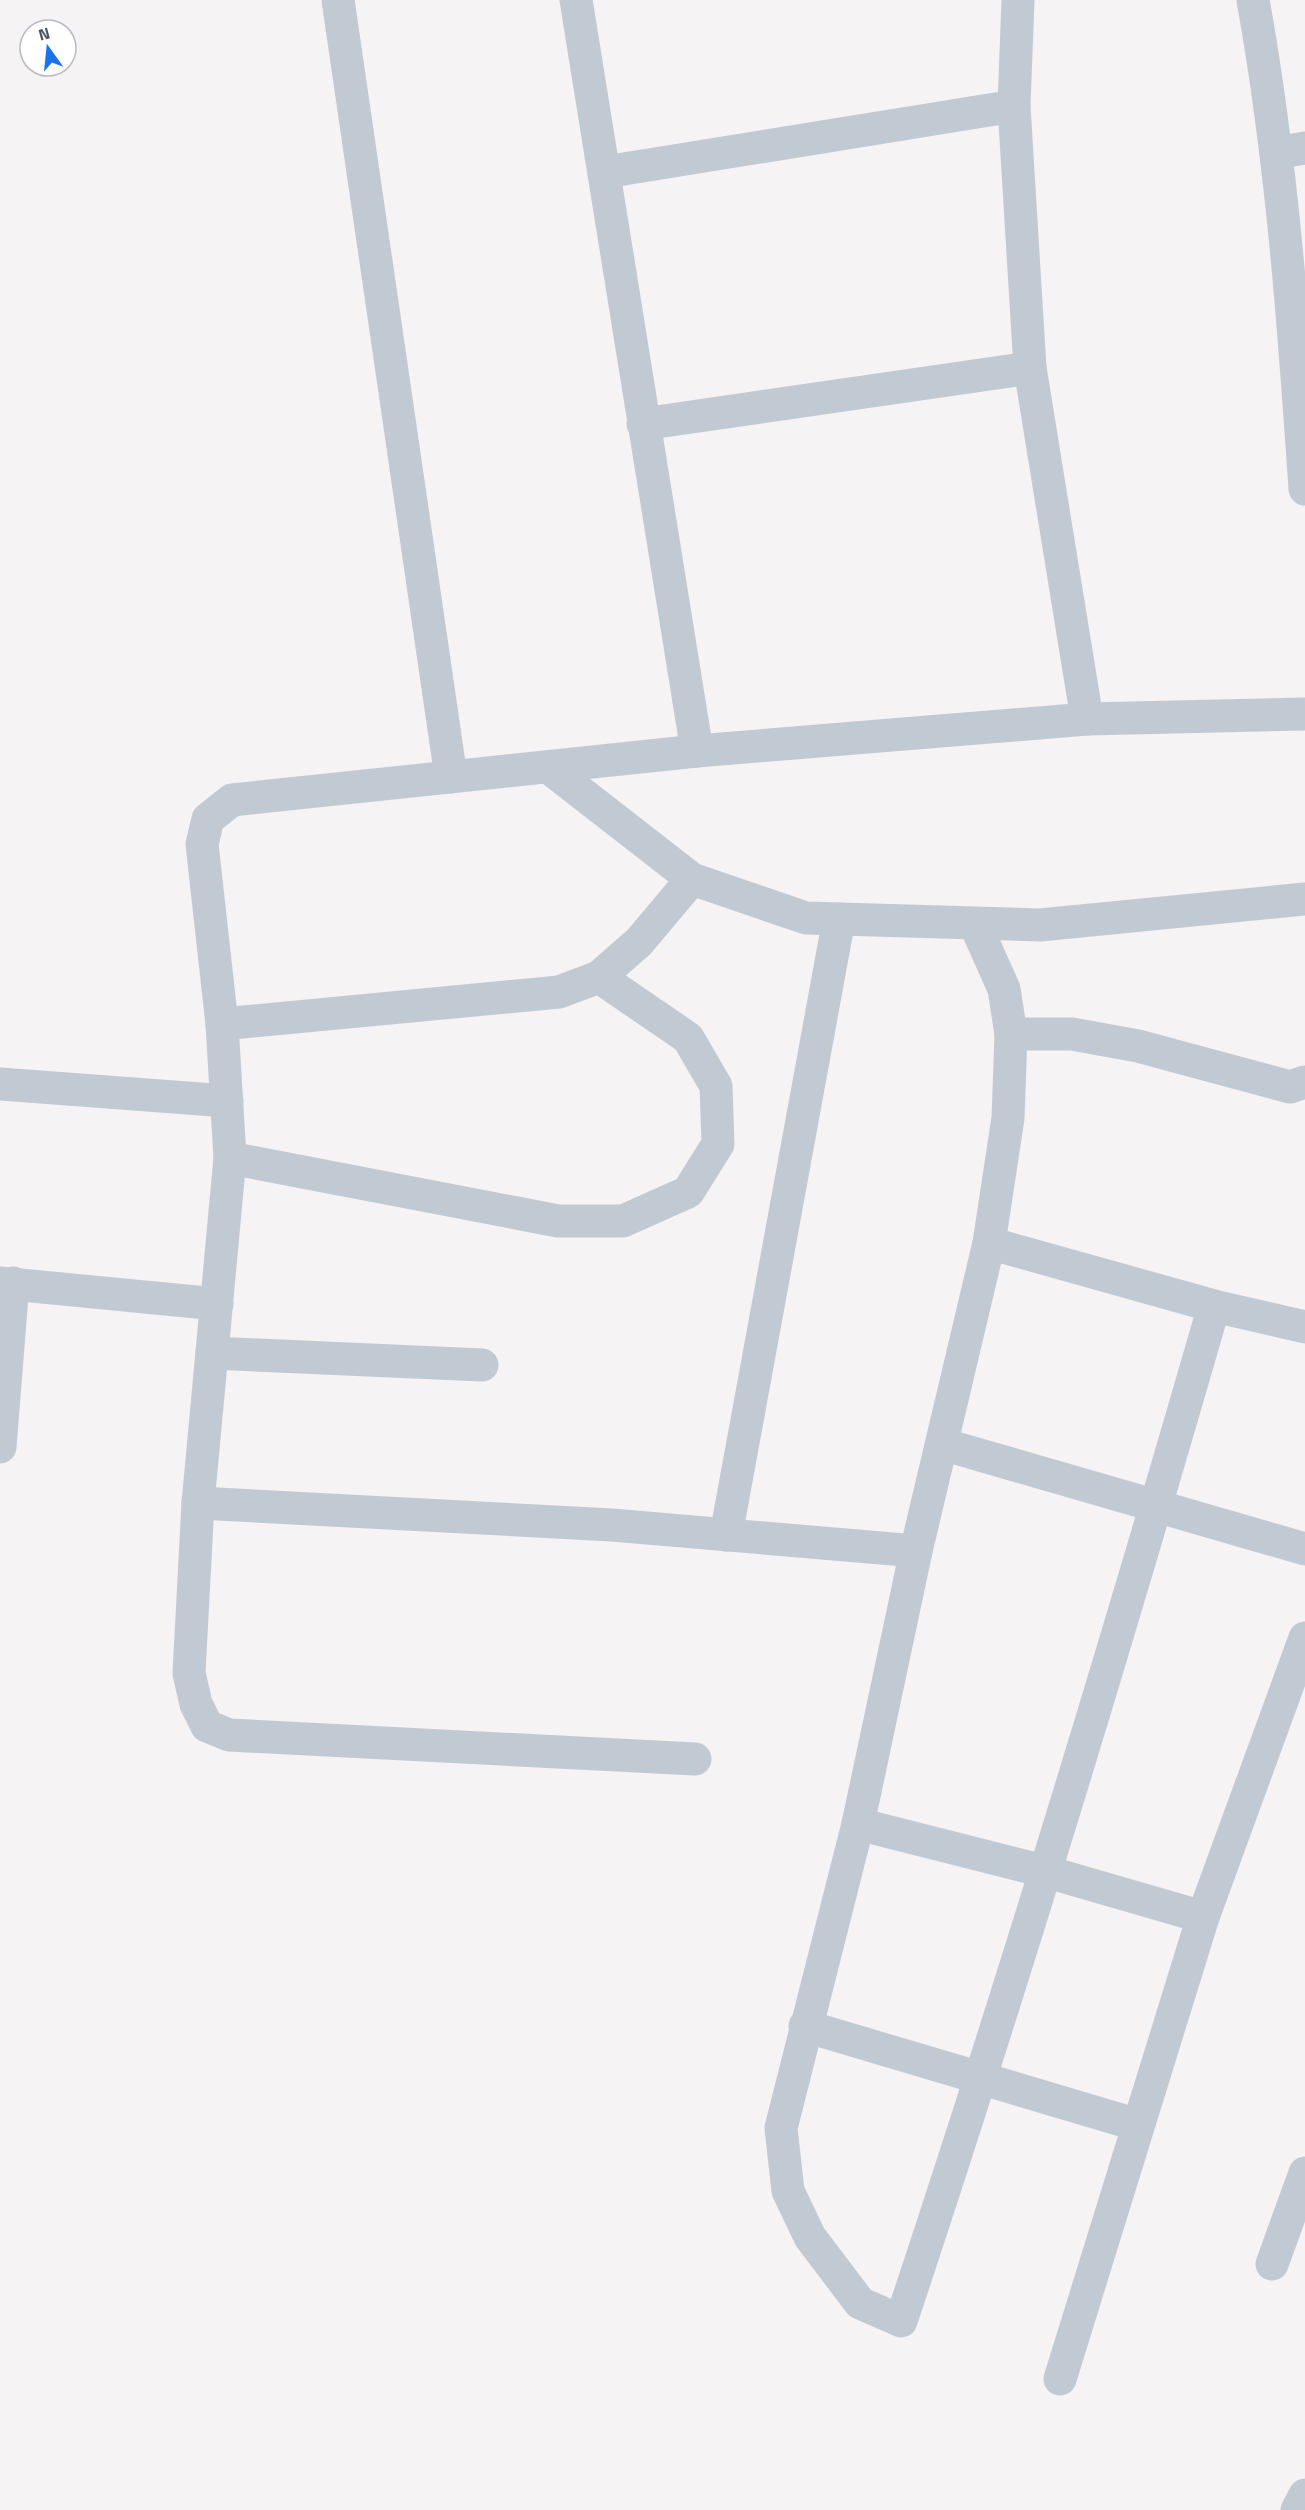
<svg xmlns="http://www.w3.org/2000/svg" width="1305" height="2510" viewBox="0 0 1305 2510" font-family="'Titillium Web',sans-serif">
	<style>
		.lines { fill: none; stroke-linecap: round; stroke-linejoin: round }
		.minor { stroke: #c1cad2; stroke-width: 33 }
	</style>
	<rect width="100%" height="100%" fill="#f5f3f3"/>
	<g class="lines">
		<g class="minor">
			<polyline points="338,0 451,777"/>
			<polyline points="576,0 697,751"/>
			<polyline points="1018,0 1014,106 1030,368 1087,719"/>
			<path d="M1253 0C1282 161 1294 326 1305 489"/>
			<polyline points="1276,153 1305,148"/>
			<polyline points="605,172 1014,106"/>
			<polyline points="643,424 1030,368"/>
			<polyline points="548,767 692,879 806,918 1040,925 1305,899"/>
			<path d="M975 924 1004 989 1011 1034 1008 1118 989 1243 916 1551 858 1824 781 2128 788 2191 810 2237 860 2303 901 2321C1013 1985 1116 1646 1214 1306"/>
			<polyline points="222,1024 559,992 599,977 639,942 692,879"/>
			<polyline points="1011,1034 1072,1034 1138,1046 1290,1087 1305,1082"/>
			<polyline points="0,1084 227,1101"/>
			<polyline points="230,1158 558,1221 623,1221 688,1192 718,1144 716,1086 688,1038 599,977"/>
			<polyline points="989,1243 1214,1306 1305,1327"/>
			<polyline points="0,1283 217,1304"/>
			<polyline points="212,1353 482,1365"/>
			<polyline points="942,1444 1305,1549"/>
			<polyline points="0,1447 13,1283"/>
			<polyline points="198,1503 612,1525 916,1551"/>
			<polyline points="726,1535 839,919"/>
			<polyline points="695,1759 229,1735 207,1726 196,1704 189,1673 198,1503 230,1158 222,1024 202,844 208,819 232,800 697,751 1087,719 1305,714"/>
			<polyline points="858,1824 1044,1871 1203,1917"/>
			<polyline points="805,2026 1138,2125"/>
			<polyline points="1272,2264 1305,2173"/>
			<polyline points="1060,2379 1203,1917 1305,1638"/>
			<polyline points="1297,2510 1305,2495"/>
		</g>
	</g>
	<g transform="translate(48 48) rotate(345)"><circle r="28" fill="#ffffff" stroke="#b7bbc0" stroke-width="1.5"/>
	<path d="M0-4.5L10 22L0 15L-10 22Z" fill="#1a73e8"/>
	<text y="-9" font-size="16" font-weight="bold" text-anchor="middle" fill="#4a5661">N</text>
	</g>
</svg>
